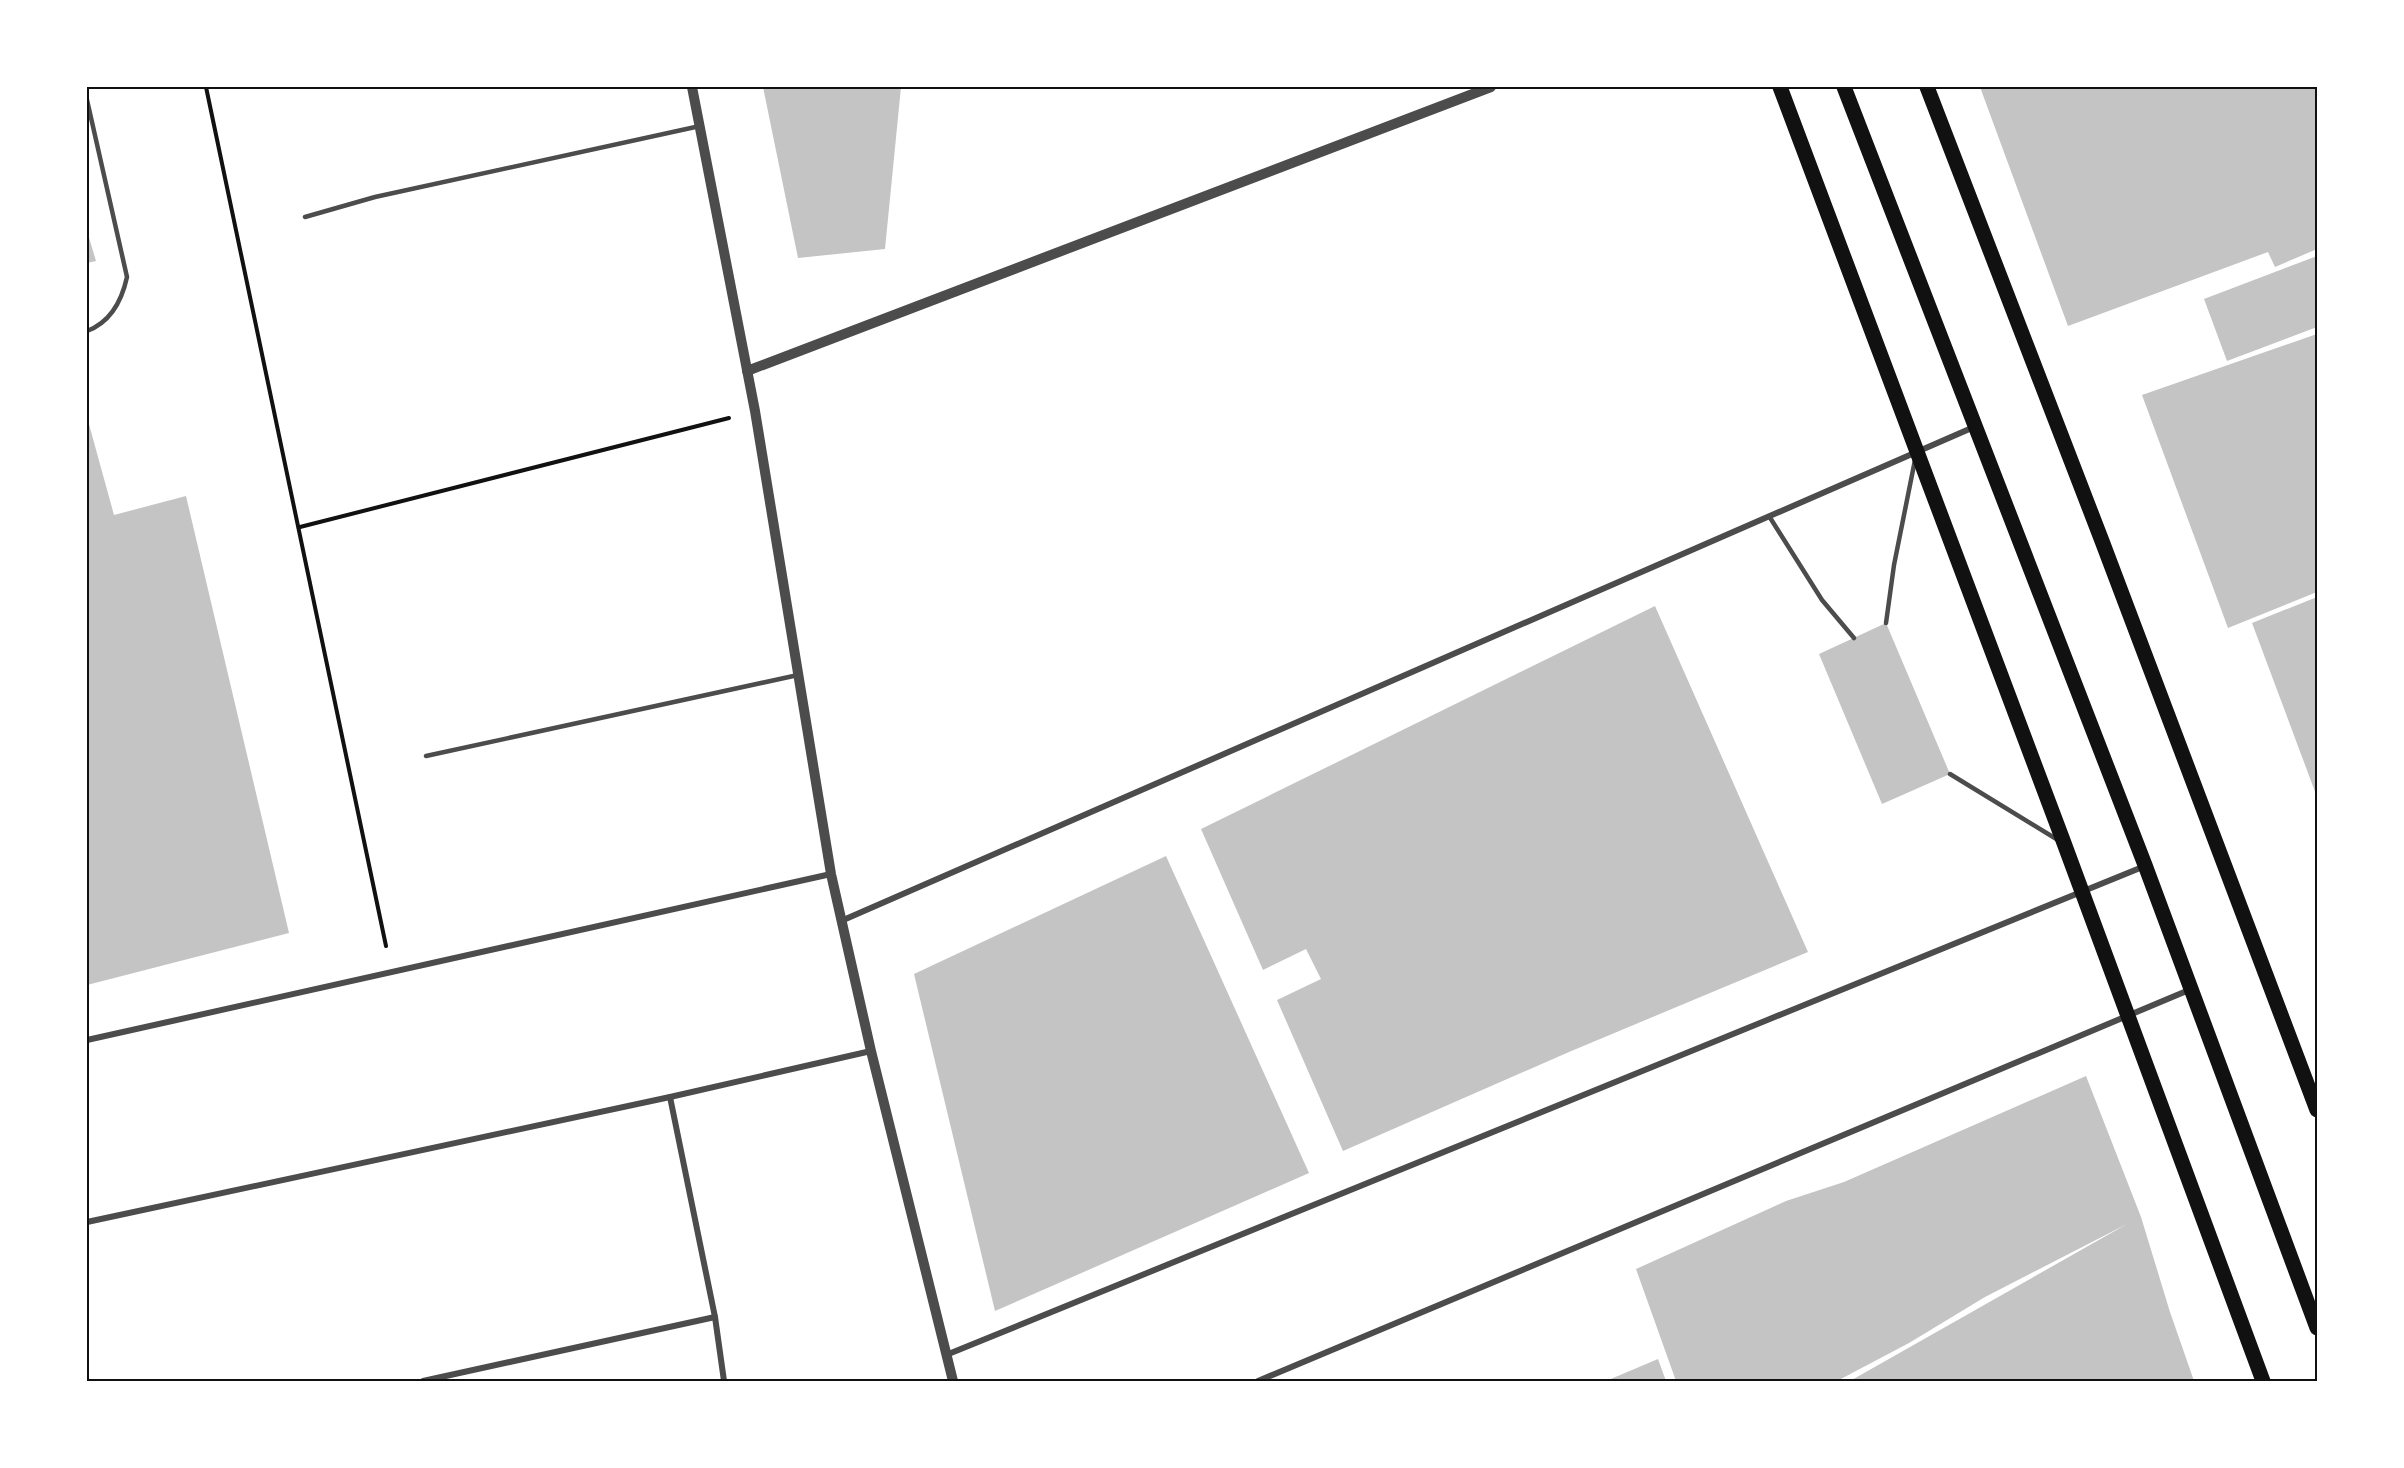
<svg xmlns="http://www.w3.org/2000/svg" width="2404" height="1468" viewBox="0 0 2404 1468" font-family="Poppins,sans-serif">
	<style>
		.building { fill: #c4c4c4 }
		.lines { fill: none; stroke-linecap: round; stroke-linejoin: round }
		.path { stroke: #111; stroke-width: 4 }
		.service { stroke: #4c4c4c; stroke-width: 4.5 }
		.minor { stroke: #4c4c4c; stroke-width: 6 }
		.tertiary { stroke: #4c4c4c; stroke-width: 10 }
		.primary { stroke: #111; stroke-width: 15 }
		.neatline { fill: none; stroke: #111; stroke-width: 2 }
	</style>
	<rect width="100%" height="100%" fill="#fff"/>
	<g class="building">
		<polygon points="763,87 901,87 885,249 798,258"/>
		<polygon points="1980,87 2317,87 2317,249 2275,267 2268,252 2068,326"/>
		<polygon points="87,231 96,261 87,263"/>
		<polygon points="2317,256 2317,327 2227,361 2204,299"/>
		<polygon points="2317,334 2317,592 2228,628 2142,395"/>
		<polygon points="87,417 114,515 186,496 289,933 87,985"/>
		<polygon points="2317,597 2317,797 2252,623"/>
		<polygon points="1655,606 1808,952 1569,1052 1343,1151 1277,1000 1321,979 1306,949 1263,970 1201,829"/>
		<polygon points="1886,623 1950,774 1882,804 1819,654"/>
		<polygon points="1166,856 1309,1173 995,1311 914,974"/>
		<polygon points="2086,1076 2141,1217 2170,1312 2194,1381 1850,1381 2127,1224 1985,1297 1909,1343 1837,1381 1676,1381 1636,1269 1786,1201 1844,1182"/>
		<polygon points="1658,1359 1666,1381 1606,1381"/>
	</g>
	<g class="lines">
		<g class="path">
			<polyline points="206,87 386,946"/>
			<polyline points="300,527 729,418"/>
		</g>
		<g class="service">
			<path d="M87 100 127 277C122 300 111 322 87 331"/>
			<polyline points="305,217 375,197 700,126"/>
			<polyline points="1769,516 1822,600 1854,638"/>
			<polyline points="1886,623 1894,565 1915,460"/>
			<polyline points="426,756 798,675"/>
			<polyline points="1950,774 2058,840"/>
		</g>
		<g class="minor">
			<polyline points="841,921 1974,427"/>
			<polyline points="87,1040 831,874"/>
			<polyline points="670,1097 715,1317 724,1381"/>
			<polyline points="87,1222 670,1097 871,1051"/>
			<polyline points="946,1355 2145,866"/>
			<polyline points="423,1381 715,1317"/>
			<polyline points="1258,1381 2189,990"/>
		</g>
		<g class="tertiary">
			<polyline points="692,87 755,411 831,874 871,1051 953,1381"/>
			<polyline points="747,371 1491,87"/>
		</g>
		<g class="primary">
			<polyline points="1780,87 2064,843 2263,1381"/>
			<polyline points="1844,87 2145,865 2317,1328"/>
			<polyline points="1927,87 2102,541 2317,1110"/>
		</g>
	</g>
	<rect width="2404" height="1468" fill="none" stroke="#ffffff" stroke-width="177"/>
	<rect x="88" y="88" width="2228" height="1292" class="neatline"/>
</svg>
